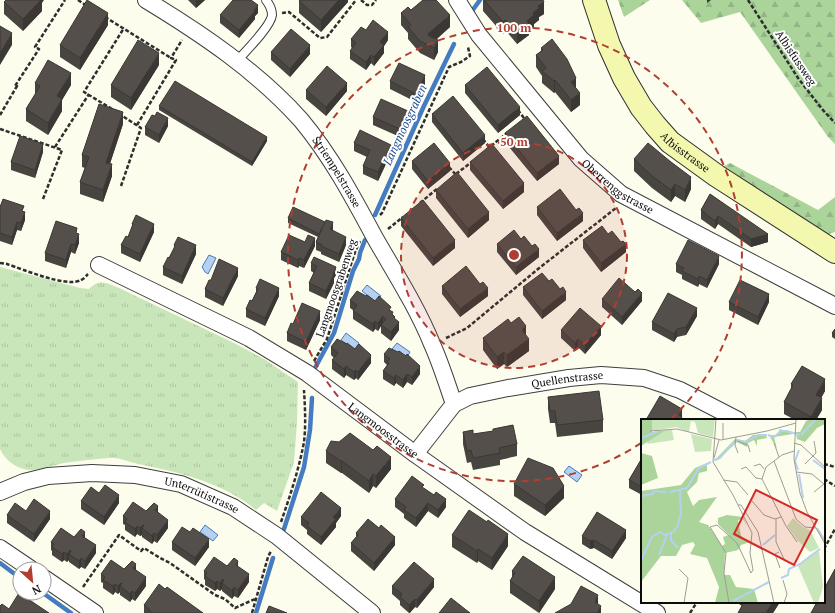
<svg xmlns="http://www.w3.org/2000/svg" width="835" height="613" viewBox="0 0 835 613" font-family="'PT Serif',serif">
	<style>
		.grass { fill: url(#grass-tufts) }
		.forest { fill: url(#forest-firs) }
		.water { fill: #b6d1f0; stroke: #447bc1 }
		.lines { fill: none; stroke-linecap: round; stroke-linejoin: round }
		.stream { stroke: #447bc1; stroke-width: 4.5 }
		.lane-casing { stroke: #3f3f3f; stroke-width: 10 }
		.street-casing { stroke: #3f3f3f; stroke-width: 18 }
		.secondary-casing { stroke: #2e2e2e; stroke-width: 24 }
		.path { stroke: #2e2e2e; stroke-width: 2.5; stroke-dasharray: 4 2; stroke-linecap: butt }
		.lane { stroke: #fff; stroke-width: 8 }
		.street { stroke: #fff; stroke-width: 16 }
		.secondary { stroke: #f4f8ae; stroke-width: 22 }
		.wall { fill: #484440 }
		.shaded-wall { fill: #3b3734 }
		.building { fill: #544f4a; stroke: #3b3734 }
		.ring { fill: none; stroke: #b03f31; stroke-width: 2; stroke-dasharray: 7 5 }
		.labels { text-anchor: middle; stroke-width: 4; stroke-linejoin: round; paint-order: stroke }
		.street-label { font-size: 11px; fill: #0c0c0c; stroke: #fff }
		.water-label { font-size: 12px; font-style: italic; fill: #214f93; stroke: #fff }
		.inset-river { fill: none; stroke: #b6d1f0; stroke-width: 2 }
		.inset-road { fill: none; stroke: #9d9d93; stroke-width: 1 }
		.view { fill: #d62828; fill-opacity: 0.15; stroke: #d62828; stroke-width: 2 }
		.inset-edge { fill: none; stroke: #0c0c0c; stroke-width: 2 }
		.centre { fill: #b03f31; stroke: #fff; stroke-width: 2 }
		.ring-label { font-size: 12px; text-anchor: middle; font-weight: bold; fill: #b03f31; stroke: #fff; stroke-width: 4; stroke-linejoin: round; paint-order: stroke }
	</style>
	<defs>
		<pattern id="grass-tufts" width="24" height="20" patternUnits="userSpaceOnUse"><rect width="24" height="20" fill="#c9e5ba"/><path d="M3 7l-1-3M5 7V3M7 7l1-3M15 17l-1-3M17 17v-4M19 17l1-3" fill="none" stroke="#abc39f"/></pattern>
		<pattern id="forest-firs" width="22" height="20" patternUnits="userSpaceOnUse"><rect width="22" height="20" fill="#abd49b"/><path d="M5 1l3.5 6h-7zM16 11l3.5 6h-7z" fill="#92b584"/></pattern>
	</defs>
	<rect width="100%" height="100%" fill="#fdfded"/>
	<path class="grass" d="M0 267 80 288 89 289C99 278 107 283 119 288L234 343 264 359 298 382 297 422 294 462 277 511 264 503 256 510C224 483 179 472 138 464 129 462 118 457 109 458 94 459 78 461 64 463 54 465 37 471 28 470 16 468 5 460 0 449Z"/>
	<g class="forest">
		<polygon points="618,0 650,0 624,17"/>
		<polygon points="682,0 835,0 835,144 828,137 740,12 701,23"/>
		<polygon points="730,163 818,210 835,197 835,232 826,235 720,168"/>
	</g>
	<g class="water">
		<polygon points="209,255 216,258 208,274 205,272 202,267"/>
		<polygon points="367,285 381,296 376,302 362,291"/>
		<polygon points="346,333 359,343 354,350 341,340"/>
		<polygon points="397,343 410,352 406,359 392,349"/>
		<polygon points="569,466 582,475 577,482 564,472"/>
		<polygon points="205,525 218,535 213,541 200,532"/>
	</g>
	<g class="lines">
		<g class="stream">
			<polyline points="472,11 480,0"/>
			<polyline points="375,215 423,108 454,44"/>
			<polyline points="315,368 334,333 353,271 359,259 360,253 365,240"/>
			<polyline points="284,529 304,467 310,430 312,398"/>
			<polyline points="0,563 20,578"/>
			<polyline points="43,593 71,613"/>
			<polyline points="256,613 273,558"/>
		</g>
		<defs>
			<path id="lane" d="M237 61C245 52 271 26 272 15 272 9 269 4 266 0"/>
			<g id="street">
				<path id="s1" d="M146 0C202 34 257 71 301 120 331 156 353 197 375 238 395 273 417 307 432 344 441 364 447 384 454 404"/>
				<path id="s2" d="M457 0 479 35 581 159 621 194 835 306"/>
				<path id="s3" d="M99 265 249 338 307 373 415 454 525 532 657 613"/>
				<path id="s4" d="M415 454 454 404 470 396 508 388 569 378 601 375 644 378 680 390 738 420"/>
				<path id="s5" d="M0 492 24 482 48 476 92 473 135 475 181 484 233 507 277 536 372 613"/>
				<polyline points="0,548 31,569"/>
				<polyline points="44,578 95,613"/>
			</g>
			<g id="secondary">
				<path id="s6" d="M594 0 609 45 624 78 641 107 655 125 670 142 717 176 835 252"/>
			</g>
		</defs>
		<use href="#lane" class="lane-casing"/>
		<use href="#street" class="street-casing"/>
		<use href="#secondary" class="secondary-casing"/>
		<g class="path">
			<polyline points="78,0 87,6"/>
			<polyline points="361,0 367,5 372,5 376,0"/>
			<polyline points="748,0 798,78 822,109 835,123"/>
			<polyline points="282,13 289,12 320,38 327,37 356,0"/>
			<polyline points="105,17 171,58"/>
			<polyline points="112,109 84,92 124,28"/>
			<polyline points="518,110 526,121"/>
			<polyline points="0,115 17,86 15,86 39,49 35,47 65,0"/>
			<polyline points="137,125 176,60 171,58 182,40"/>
			<polyline points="0,129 62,150 43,199"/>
			<polyline points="483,139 490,148"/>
			<polyline points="491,146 507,133"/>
			<polyline points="55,147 89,94"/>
			<polyline points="449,167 456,175"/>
			<polyline points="456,174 473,161"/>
			<polyline points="121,186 141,128 121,115"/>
			<polyline points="420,203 438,188"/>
			<polyline points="380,215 382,213 449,67 461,62 470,56 468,47"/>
			<polyline points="388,229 403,217"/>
			<path d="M0 263 7 264C22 269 67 288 81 280 84 279 86 276 88 274"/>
			<polyline points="446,338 467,328 538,269 616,208"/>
			<polyline points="314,361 327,339 355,252 360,241"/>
			<polyline points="824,464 835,467"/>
			<polyline points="824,479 835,486"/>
			<path d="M281 522C290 496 299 469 304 442 306 425 305 407 304 390"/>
			<polyline points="824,549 835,529"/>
			<polyline points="83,587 119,535 141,551 144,548 160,558 170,563 215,595 225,599 235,608 255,599"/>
			<polyline points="252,613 268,557 271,551"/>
			<polyline points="690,613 697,602"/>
		</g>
		<use href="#lane" class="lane"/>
		<use href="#street" class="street"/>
		<use href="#secondary" class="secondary"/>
	</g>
	<g class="wall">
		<polygon points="188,0 205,0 196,8"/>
		<polygon points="348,0 348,2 321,32 299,13 299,1"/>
		<polygon points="422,0 436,0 450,27 436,40 438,52 434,60 420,53 408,39 408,33 401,25 401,13 411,10 422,1"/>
		<polygon points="483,0 543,0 544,14 539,17 539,20 534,24 534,27 529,32 529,35 517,44 506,31 503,34 483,11"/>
		<polygon points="4,2 42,3 42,11 23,31 4,14"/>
		<polygon points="258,13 255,16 255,19 239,38 220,23 220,15"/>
		<polygon points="108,25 80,70 60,57 60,45"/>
		<polygon points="366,30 388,40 384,46 384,53 374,66 371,63 366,70 350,59 350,51 352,48 351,47 351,39"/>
		<polygon points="541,48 576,89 580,105 571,112 555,92 554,93 542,83 542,76 536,67 536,55 541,51"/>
		<polygon points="271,52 310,54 290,77 271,60"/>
		<polygon points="159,65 131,110 111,97 111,85"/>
		<polygon points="390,81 425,84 416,102 390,89"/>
		<polygon points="35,83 71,85 62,100 62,111 48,135 26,121 26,109 35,95"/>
		<polygon points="465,85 520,115 498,133 465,93"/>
		<polygon points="306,90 347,91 326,116 306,99"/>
		<polygon points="159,106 267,141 252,166 159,110"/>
		<polygon points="432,114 485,143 463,161 432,122"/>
		<polygon points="155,116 168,126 159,143 145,135 145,127"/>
		<polygon points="373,117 408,119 400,137 373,125"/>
		<polygon points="123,124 110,164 112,176 103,202 80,194 80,182 85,168 82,167 82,155"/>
		<polygon points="505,133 559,164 537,181 505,142"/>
		<polygon points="354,143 391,153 378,181 363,174 363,166 367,157 354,151"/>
		<polygon points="43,152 35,178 11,170 11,162"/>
		<polygon points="634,159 691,189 685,202 675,196 671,202 652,188 634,171"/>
		<polygon points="412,161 450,171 428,189 412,169"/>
		<polygon points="470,162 524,192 503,209 470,170"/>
		<polygon points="436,190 489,220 468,238 436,198"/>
		<polygon points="710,194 768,242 751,247 718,224 715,229 701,219 701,210"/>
		<polygon points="0,207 24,212 25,220 21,231 17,230 12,245 0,241"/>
		<polygon points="537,207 583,221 557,241 537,215"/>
		<polygon points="288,218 333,231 346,245 339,262 321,254 321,252 316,250 316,242 318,237 288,223"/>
		<polygon points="401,218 455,248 433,266 401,226"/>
		<polygon points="132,224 154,232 140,262 121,253 121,245 128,237 132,227"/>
		<polygon points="77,234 79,243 75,254 71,252 66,268 45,261 45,253"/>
		<polygon points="608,234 626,252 601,272 583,248 583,240"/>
		<polygon points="521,239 539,257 516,275 497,252 497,244"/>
		<polygon points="174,245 196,254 182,284 163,275 163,267 169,258 174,249"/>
		<polygon points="315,246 304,268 299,266 298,268 281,260 281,252"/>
		<polygon points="311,263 336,275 334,278 334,283 326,299 309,291 309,283 314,273 311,271"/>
		<polygon points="676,264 719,264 707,288 699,284 698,287 682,279 682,275 676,272"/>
		<polygon points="238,276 223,306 205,297 205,289 211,280"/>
		<polygon points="549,281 566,300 542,319 523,295 523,287"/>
		<polygon points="442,286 488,296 460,317 442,294"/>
		<polygon points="256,288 279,296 265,326 246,317 246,309 252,301 256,292"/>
		<polygon points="635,292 642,301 622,325 602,307 602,299"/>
		<polygon points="350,300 375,301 391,311 399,330 391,341 381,333 381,326 378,331 375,329 373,332 353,319 353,310 350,308"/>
		<polygon points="729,302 769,302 758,325 729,310"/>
		<polygon points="697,316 686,335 677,337 674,342 652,330 652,322"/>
		<polygon points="320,320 306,350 287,341 287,333 293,324"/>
		<polygon points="511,323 526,335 529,351 507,367 504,364 497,369 483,350 483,338"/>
		<polygon points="835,329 835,339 832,337 832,333"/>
		<polygon points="561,330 601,335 585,354 578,347 575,351 561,338"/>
		<polygon points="331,347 371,363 358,380 356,378 354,380 346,375 344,378 332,369 332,360 334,358 331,355"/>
		<polygon points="384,354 420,374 412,385 407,382 403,388 396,383 394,386 383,379 383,371 387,365 384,362"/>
		<polygon points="791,384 825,391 821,398 822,410 816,420 795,420 784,414 784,402 791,390"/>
		<polygon points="548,397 603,420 603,432 557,437 555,423 550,423 548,409"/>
		<polygon points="463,432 517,444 517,456 500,460 500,465 473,470 471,462 467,463 463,444"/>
		<polygon points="326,451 391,469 376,488 373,486 369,493 342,473 341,473 326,463"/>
		<polygon points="642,458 642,495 629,488 629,480"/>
		<polygon points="514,484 564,498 545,516 514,496"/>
		<polygon points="424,488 446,507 438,518 428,511 416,527 404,518 404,514 395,507 395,499"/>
		<polygon points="99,493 119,503 104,525 81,509 81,501"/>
		<polygon points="26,511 50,519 34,542 7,523 7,515"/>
		<polygon points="146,511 158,512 168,528 157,543 154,541 152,544 142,537 142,535 140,536 137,534 135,537 125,530 125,525 123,524 123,516"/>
		<polygon points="341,516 336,523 336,527 321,545 307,534 307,530 301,525 301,517"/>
		<polygon points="356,533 395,545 374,571 351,551 351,543 356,537"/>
		<polygon points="452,535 508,546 492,570 478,561 477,563 452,547"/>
		<polygon points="582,536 626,538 612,559 594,548 590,549 582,544"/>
		<polygon points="74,537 85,538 96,553 85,569 81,567 79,569 69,562 69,560 67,562 64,560 62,562 52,555 52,551 51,550 51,542"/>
		<polygon points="172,542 209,547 195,566 172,550"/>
		<polygon points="227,566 238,567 249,582 238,598 234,596 232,599 222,591 222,589 220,591 217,589 215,591 205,585 205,580 204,579 204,571"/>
		<polygon points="124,569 136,570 146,586 135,601 132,599 130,602 120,595 120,592 118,594 115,592 113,595 103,588 103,583 101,582 101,574"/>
		<polygon points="512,571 555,589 539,613 510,593 510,581 512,577"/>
		<polygon points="392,586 434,587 417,608 415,607 410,613 409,613 400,605 400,601 392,594"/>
		<polygon points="165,589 203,613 144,613 144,605"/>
		<polygon points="736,602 780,602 773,613 738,613 742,606"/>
	</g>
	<g class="shaded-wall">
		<polygon points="38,0 44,0 42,3 42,11 23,31 23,19"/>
		<polygon points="196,0 205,0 196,8"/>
		<polygon points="339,0 348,0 348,2 321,32 321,20"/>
		<polygon points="707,0 711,0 707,3"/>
		<polygon points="544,2 544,14 539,17 539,20 534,24 534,27 529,32 529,35 517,44 517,32 527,21 538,6"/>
		<polygon points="258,5 258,13 255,16 255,19 239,38 239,30"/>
		<polygon points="108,13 108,25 80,70 80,58"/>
		<polygon points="450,15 450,27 429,45 428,34"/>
		<polygon points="506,20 506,31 503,34 503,22"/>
		<polygon points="388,32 388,40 384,46 384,53 374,66 374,57 380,42"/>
		<polygon points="12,33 12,45 0,65 0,53"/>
		<polygon points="438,40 438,52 434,60 434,48"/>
		<polygon points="310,45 310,54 290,77 290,69"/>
		<polygon points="159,53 159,65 131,110 131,98"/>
		<polygon points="371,55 371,63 366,70 366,62"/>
		<polygon points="71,73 71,85 62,100 62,111 48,135 48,123 57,96"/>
		<polygon points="425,75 425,84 416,102 416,94"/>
		<polygon points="576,78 576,90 571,82"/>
		<polygon points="555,80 555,92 554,93 554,81"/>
		<polygon points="347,83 347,91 326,116 326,107"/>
		<polygon points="580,93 580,105 571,112 571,100"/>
		<polygon points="520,107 520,115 498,133 498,125"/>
		<polygon points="408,111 408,119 400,137 400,129"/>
		<polygon points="123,112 123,124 106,175 106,163"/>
		<polygon points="168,118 168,126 159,143 159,135"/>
		<polygon points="485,135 485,143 463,161 463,153"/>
		<polygon points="267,137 267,141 252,166 252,162"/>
		<polygon points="43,144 43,152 35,178 35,170"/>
		<polygon points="391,145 391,153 378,181 378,172"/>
		<polygon points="559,156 559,164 537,181 537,173"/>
		<polygon points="450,163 450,171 428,189 428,181"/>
		<polygon points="112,164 112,176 103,202 103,190"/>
		<polygon points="691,177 691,189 685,202 685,190"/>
		<polygon points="524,183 524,192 503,209 503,201"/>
		<polygon points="675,184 675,196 671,202 671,190"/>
		<polygon points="25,212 25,220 21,231 21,223"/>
		<polygon points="489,212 489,220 468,238 468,229"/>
		<polygon points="583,213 583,221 557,241 557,233"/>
		<polygon points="718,216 718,224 715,229 715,221"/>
		<polygon points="17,222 17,230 12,245 12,237"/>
		<polygon points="333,222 333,231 330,238 330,229"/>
		<polygon points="154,224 154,232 140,262 140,254"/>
		<polygon points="79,234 79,243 75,254 75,245"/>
		<polygon points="768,234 768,242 751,247 751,239"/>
		<polygon points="346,237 346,245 339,262 339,254"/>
		<polygon points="315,238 315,246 304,268 304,260"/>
		<polygon points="455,240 455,248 433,266 433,258"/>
		<polygon points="71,244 71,252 66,268 66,260"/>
		<polygon points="626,244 626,252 601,272 601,263"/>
		<polygon points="196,245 196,254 182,284 182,276"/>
		<polygon points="539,249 539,257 516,275 516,267"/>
		<polygon points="719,256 719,264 707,288 707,280"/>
		<polygon points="299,258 299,266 298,268 298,260"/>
		<polygon points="336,267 336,275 334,278 334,283 326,299 326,291"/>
		<polygon points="238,268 238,276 223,306 223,298"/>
		<polygon points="699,276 699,284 698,287 698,279"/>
		<polygon points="279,288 279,296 265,326 265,318"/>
		<polygon points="488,288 488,296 460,317 460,309"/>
		<polygon points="566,292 566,300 542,319 542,311"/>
		<polygon points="642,293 642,301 622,325 622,317"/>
		<polygon points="769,294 769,302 758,325 758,317"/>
		<polygon points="697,308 697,316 686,335 686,327"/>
		<polygon points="320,311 320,320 306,350 306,342"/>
		<polygon points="383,316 383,324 381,325 381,326 378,331 378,323"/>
		<polygon points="375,321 375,329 373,332 373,324"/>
		<polygon points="399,322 399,330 391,341 391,332"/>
		<polygon points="526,326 526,338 522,330"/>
		<polygon points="601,326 601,335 585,354 585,345"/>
		<polygon points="677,329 677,337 674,342 674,334"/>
		<polygon points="529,339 529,351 507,367 507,355"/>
		<polygon points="578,339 578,347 575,351 575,343"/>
		<polygon points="504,352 504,364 497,369 497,357"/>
		<polygon points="371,355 371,363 358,380 358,372"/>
		<polygon points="346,366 346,375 344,378 344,369"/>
		<polygon points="420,366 420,374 412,385 412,377"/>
		<polygon points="356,370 356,378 354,380 354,372"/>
		<polygon points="407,374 407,382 403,388 403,380"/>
		<polygon points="396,375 396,383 394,386 394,378"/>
		<polygon points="825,379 825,391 816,407 816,395"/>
		<polygon points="822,398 822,410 816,420 811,420 811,417"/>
		<polygon points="682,409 682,420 679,420 679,415"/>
		<polygon points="391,457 391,469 376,488 376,476"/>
		<rect x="341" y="461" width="1" height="12"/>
		<polygon points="373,474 373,486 369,493 369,481"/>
		<polygon points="564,486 564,498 545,516 545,505"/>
		<polygon points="119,495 119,503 104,525 104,517"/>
		<polygon points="446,499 446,507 438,518 438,510"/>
		<polygon points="428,503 428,511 416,527 416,518"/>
		<polygon points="158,506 158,514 155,510"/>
		<polygon points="341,508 341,516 336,523 336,527 321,545 321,537 333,517"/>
		<polygon points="50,511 50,519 34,542 34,534"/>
		<polygon points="168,520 168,528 157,543 157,535"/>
		<polygon points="143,525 143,529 142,528 142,535 140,536 140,528"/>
		<polygon points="137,526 137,534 135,537 135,529"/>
		<polygon points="626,530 626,538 612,559 612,551"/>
		<polygon points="85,532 85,540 82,536"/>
		<polygon points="154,533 154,541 152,544 152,536"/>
		<polygon points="508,534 508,546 492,570 492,558"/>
		<polygon points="395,537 395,545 374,571 374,563"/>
		<polygon points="209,539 209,547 195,566 195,558"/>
		<polygon points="594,540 594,548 590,549 590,541"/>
		<polygon points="96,545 96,553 85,569 85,561"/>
		<polygon points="478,549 478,561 477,563 477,551"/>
		<polygon points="70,550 70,555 69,554 69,560 67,562 67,554"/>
		<polygon points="64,552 64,560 62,562 62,554"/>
		<polygon points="81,558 81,567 79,569 79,561"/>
		<polygon points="238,561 238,569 236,565"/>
		<polygon points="136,564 136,572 133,568"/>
		<polygon points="249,574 249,582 238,598 238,590"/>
		<polygon points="146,577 146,586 135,601 135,593"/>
		<polygon points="555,577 555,589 539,613 539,601"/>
		<polygon points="223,579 223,584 222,583 222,589 220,591 220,583"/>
		<polygon points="434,579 434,587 417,608 417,600"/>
		<polygon points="217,581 217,589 215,591 215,583"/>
		<polygon points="121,583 121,587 120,586 120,592 118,594 118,586"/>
		<polygon points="115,584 115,592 113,595 113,586"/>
		<polygon points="234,587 234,596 232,599 232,591"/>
		<polygon points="132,591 132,599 130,602 130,594"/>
		<polygon points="598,595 598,607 595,602"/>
		<polygon points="415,599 415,607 409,613 409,605"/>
		<polygon points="773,602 780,602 773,613 766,613"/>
		<polygon points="601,606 601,613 597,613"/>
	</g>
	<g class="building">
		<polygon points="6,0 41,0 23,19 4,2"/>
		<polygon points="87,0 108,13 80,58 60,45"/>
		<polygon points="233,0 251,0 258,5 254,10 255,11 239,30 220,15"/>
		<polygon points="300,0 339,0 321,20 299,1"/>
		<polygon points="423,0 436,0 450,15 428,34 429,36 438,40 434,48 420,41 408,27 411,25 401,13 408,7 411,10"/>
		<polygon points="484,0 543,0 544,2 538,6 539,8 533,13 534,15 527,21 529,23 517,32 506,20 503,22"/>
		<polygon points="373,20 388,32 380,42 384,45 374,57 371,55 366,62 350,51 356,43 351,39 361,27 366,30"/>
		<polygon points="0,26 12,33 0,53"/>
		<polygon points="291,29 310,45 290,69 271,52"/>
		<polygon points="552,39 567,59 576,78 571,82 580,93 571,100 555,80 554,81 542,71 546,68 536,55 543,50 541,48"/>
		<polygon points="138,40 159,53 131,98 111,85"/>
		<polygon points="48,60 71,73 57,96 62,99 48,123 26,109 40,86 35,83"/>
		<polygon points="399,63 425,75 416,94 390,81"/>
		<polygon points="327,66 347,83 326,107 306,90"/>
		<polygon points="487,67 520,107 498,125 465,85"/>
		<polygon points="175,81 267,137 252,162 159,106"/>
		<polygon points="453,96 485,135 463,153 432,114"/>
		<polygon points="381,99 408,111 400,129 373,117"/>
		<polygon points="99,104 123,112 106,163 112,164 103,190 80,182 89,157 82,155"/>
		<polygon points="157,112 168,118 159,135 145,127 152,115 155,116"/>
		<polygon points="527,116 559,156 537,173 505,133"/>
		<polygon points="360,130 391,145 378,172 363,166 370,150 354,143"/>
		<polygon points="20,136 43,144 35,170 11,162"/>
		<polygon points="434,143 450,163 428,181 412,161"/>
		<polygon points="648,143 671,162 691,177 685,190 675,184 671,190 652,176 634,159"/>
		<polygon points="492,144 524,183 503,201 470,162"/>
		<polygon points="457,172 489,212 468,229 436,190"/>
		<polygon points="560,189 576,210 579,208 583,213 557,233 537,207"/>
		<polygon points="710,194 768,234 751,239 718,216 715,221 701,210"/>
		<polygon points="3,199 24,206 22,211 25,212 21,223 17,222 12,237 0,233 0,207"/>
		<polygon points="423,200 455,240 433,258 401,218"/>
		<polygon points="293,207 325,222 319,234 288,218"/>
		<polygon points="136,215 154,224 140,254 121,245 126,236 128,237 133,224 132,224"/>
		<polygon points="326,220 333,222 330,229 346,237 339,254 321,246 322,245 316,242"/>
		<polygon points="56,221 77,228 76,233 79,234 75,245 71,244 66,260 45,253"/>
		<polygon points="602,226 608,234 612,231 621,242 623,241 626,244 601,263 583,240"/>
		<polygon points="514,230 521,239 524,236 532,246 535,244 539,249 516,267 497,244"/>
		<polygon points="289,235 305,242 308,235 315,238 304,260 299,258 298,260 281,252"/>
		<polygon points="178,237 196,245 182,276 163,267 168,257 169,258 175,246 174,245"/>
		<polygon points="688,240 719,256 707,280 699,276 698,279 682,271 684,268 676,264"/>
		<polygon points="314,257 336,267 333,274 334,274 326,291 309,283 317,266 311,263"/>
		<polygon points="219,259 238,268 223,298 205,289 209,280 211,280"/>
		<polygon points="466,266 480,284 483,282 488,288 460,309 442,286"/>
		<polygon points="542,273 549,281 552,279 560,289 563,287 566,292 542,311 523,287"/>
		<polygon points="619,278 635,292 638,289 642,293 622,317 602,299"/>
		<polygon points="260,279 279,288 265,318 246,309 250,300 252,301 258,289 256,288"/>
		<polygon points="740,280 769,294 758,317 729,302"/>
		<polygon points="357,291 366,296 367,295 375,301 379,296 391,307 389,310 393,312 392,314 395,317 394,318 399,322 391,332 381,325 386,319 383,316 378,323 375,321 373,324 353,311 357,305 350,300"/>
		<polygon points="668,293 697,308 686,327 677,329 674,334 652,322"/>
		<polygon points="302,303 320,311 306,342 287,333 291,323 293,324"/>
		<polygon points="580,308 601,326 585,345 578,339 575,343 561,330"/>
		<polygon points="519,317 526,326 522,330 529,339 507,355 504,352 497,357 483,338 508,319 511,323"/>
		<polygon points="835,329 835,335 832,333"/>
		<polygon points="337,339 347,344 347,343 355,349 359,344 371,355 358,372 356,370 354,372 346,366 344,369 332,360 338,353 331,347"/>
		<polygon points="389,348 398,352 399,351 406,356 407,354 420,366 412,377 407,374 403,380 396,375 394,378 383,371 389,363 387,362 390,359 384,354"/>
		<polygon points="802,366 825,379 816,395 822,398 811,417 784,402 793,385 791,384"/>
		<polygon points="599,391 603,420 557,425 555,411 550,411 548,397"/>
		<polygon points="660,396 682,409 679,415 682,417 680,420 646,420"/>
		<polygon points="513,425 517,444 499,448 500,453 473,458 471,450 467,451 463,432 473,430 473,434 493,431 493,429"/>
		<polygon points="350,433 373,450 377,446 391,457 376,476 373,474 369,481 342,461 341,461 326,451 331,441 339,442"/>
		<polygon points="528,458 553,468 564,486 545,505 514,484"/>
		<polygon points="642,458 642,487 629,480"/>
		<polygon points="412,476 424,485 422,487 434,495 436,492 446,499 438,510 428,503 416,518 404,510 406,507 395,499"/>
		<polygon points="105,485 119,495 104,517 81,501 91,487 99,493"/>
		<polygon points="321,492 341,508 333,517 336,519 321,537 307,526 309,523 301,517"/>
		<polygon points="34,499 50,511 34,534 7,515 15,503 26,511"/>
		<polygon points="133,502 146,511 154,503 158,506 155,510 168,520 157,535 154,533 152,536 142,528 144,525 143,525 140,528 137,526 135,529 125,522 127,519 123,516"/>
		<polygon points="469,510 487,522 488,520 508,534 492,558 478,549 477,551 452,535"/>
		<polygon points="597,512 626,530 612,551 594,540 590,541 582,536"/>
		<polygon points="368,519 379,528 381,525 395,537 374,563 351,543 358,535 356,533"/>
		<polygon points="182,527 190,532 193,528 209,539 195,558 172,542"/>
		<polygon points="61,528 74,537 81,529 85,532 82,536 96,545 85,561 81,558 79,561 69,554 71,551 70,550 67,554 64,552 62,554 52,547 54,544 51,542"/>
		<polygon points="523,556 555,577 539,601 510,581 515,573 512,571"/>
		<polygon points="214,557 227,566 234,558 238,561 236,565 249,574 238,590 234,587 232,591 222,583 224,580 223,579 220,583 217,581 215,583 205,576 207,573 204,571"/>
		<polygon points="111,560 124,569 132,561 136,564 133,568 146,577 135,593 132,591 130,594 120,586 122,583 121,583 118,586 115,584 113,586 103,580 105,577 101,574"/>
		<polygon points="414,562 434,579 417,600 415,599 409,605 400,597 402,594 392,586"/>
		<polygon points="835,569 835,613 811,613 817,602 824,602 824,589"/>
		<polygon points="159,584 165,589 167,587 203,613 152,613 149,611 150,610 144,605"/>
		<polygon points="581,586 598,595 595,602 601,606 597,613 555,613 571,604"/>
		<polygon points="19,593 49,613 0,613 0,606 2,604 9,609"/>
		<polygon points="451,598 470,613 439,613"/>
		<polygon points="744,602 773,602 766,613 738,613"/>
		<polygon points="269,606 287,613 266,613"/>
	</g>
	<circle cx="514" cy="255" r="113" fill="#b03f31" fill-opacity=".12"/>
	<g class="ring">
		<circle cx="514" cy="255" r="113"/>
		<path d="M641 443A227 227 0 1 1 670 420"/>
	</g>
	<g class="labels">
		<g class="street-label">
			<text transform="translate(796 58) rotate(56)" y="4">Albisfussweg</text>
			<text dy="4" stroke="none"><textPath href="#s6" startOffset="181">Albisstrasse</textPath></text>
			<text dy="4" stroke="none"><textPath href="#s1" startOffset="260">Striempelstrasse</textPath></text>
			<text dy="4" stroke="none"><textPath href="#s2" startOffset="248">Oberrenggstrasse</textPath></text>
			<text transform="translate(336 288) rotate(-71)" y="4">Langmoosgrabenweg</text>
			<text dy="4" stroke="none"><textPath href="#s4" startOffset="180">Quellenstrasse</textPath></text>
			<text dy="4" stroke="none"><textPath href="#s3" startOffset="330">Langmoosstrasse</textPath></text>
			<text dy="4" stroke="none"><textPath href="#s5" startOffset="208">Unterrütistrasse</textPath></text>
		</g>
		<g class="water-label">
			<text transform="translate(405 125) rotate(-65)" y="4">Langmoosgraben</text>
		</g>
	</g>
	<g transform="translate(641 419)">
		<rect width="184" height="184" fill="#fdfded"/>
		<path d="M11 0H74L72 18 57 14 54 3 50 2 48 13 35 8 11 12ZM25 11H31L33 21 6 25 8 20ZM50 15 71 20 70 32 54 33ZM152 99 162 108 169 111 178 129 169 133 156 121 146 107ZM178 132 182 168 177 184H173L157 147 169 136Z" fill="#c9e5ba"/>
		<path d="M0 0H11V13L25 11 0 27ZM169 0H184V5L176 9 164 23 156 20 155 13H159L165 2ZM139 10 152 15 133 18 136 30 128 16H136ZM124 15 126 19 116 21V27L113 21 107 24 106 28 96 23 77 41 73 42 94 20 104 22 112 16ZM0 34 11 37 17 59 0 66ZM66 44V52L58 54 56 63 46 73 52 87 58 81 76 78 58 103 67 106 81 127 84 125 82 118 88 116 77 105V99L86 96 102 98 106 107 102 100 97 101 100 117 109 123 100 126 97 131 84 134 83 156H89L95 168 113 170 117 184H74L78 168 66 139 49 135 54 126 52 123 41 126 35 137H20L0 163V72L40 66 54 49Z" fill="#abd49b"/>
		<path class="inset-river" d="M127 16 133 18 140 12H146L159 16M160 16 175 0M0 19 16 13M96 21 105 23 117 16H126M73 41 79 39 93 23M172 41 184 50M157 51 154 42 158 31M158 55 162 79M29 73 46 69 58 49 70 43M0 77 12 75 13 72 26 73M176 109 184 122M30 114V121L37 129M122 126 134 116M18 136 26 116M0 141 11 118 19 113 24 116 32 113 36 108 40 95 39 71M140 159 147 156 148 150 159 145 179 130M92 182 128 163"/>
		<path class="inset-road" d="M75 0 72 43 92 76 111 114 109 134 112 151 110 154 96 124 76 106 69 108 85 134 83 154 88 184M155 0 153 40 159 74 166 93 184 125M82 4V20M9 12 36 10 80 21 126 12 155 4M95 18 94 26 97 34M96 22 107 26 109 33M133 24 138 38M153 24 160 26 184 48M153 32 141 36 125 48 121 60 145 107 156 123M73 39 78 21M133 42 155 100 164 108 175 109M164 45 175 34 173 22M113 47 119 45 123 50M100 50 105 48 115 59 121 60M155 53 171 55 184 66M82 61 96 63 107 76M173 73 183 65M111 82 123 96 134 100 140 98M97 86H100L117 113 133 184M135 100V123L143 140M138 133 134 135 139 149M38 150 47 159 43 184M142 161 146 175 143 184"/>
		<path class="view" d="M115 71 176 101 153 146 93 115Z"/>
		<rect width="184" height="184" class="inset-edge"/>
	</g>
	<circle cx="514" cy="255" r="6" class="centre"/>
	<g class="ring-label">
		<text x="514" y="32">100 m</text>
		<text x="514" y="146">50 m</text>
	</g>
	<g transform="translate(32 581) rotate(153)"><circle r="19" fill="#ffffff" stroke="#9e9e9e"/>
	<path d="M0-3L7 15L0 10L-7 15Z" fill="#b03f31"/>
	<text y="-6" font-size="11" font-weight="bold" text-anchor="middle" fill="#0c0c0c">N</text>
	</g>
</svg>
